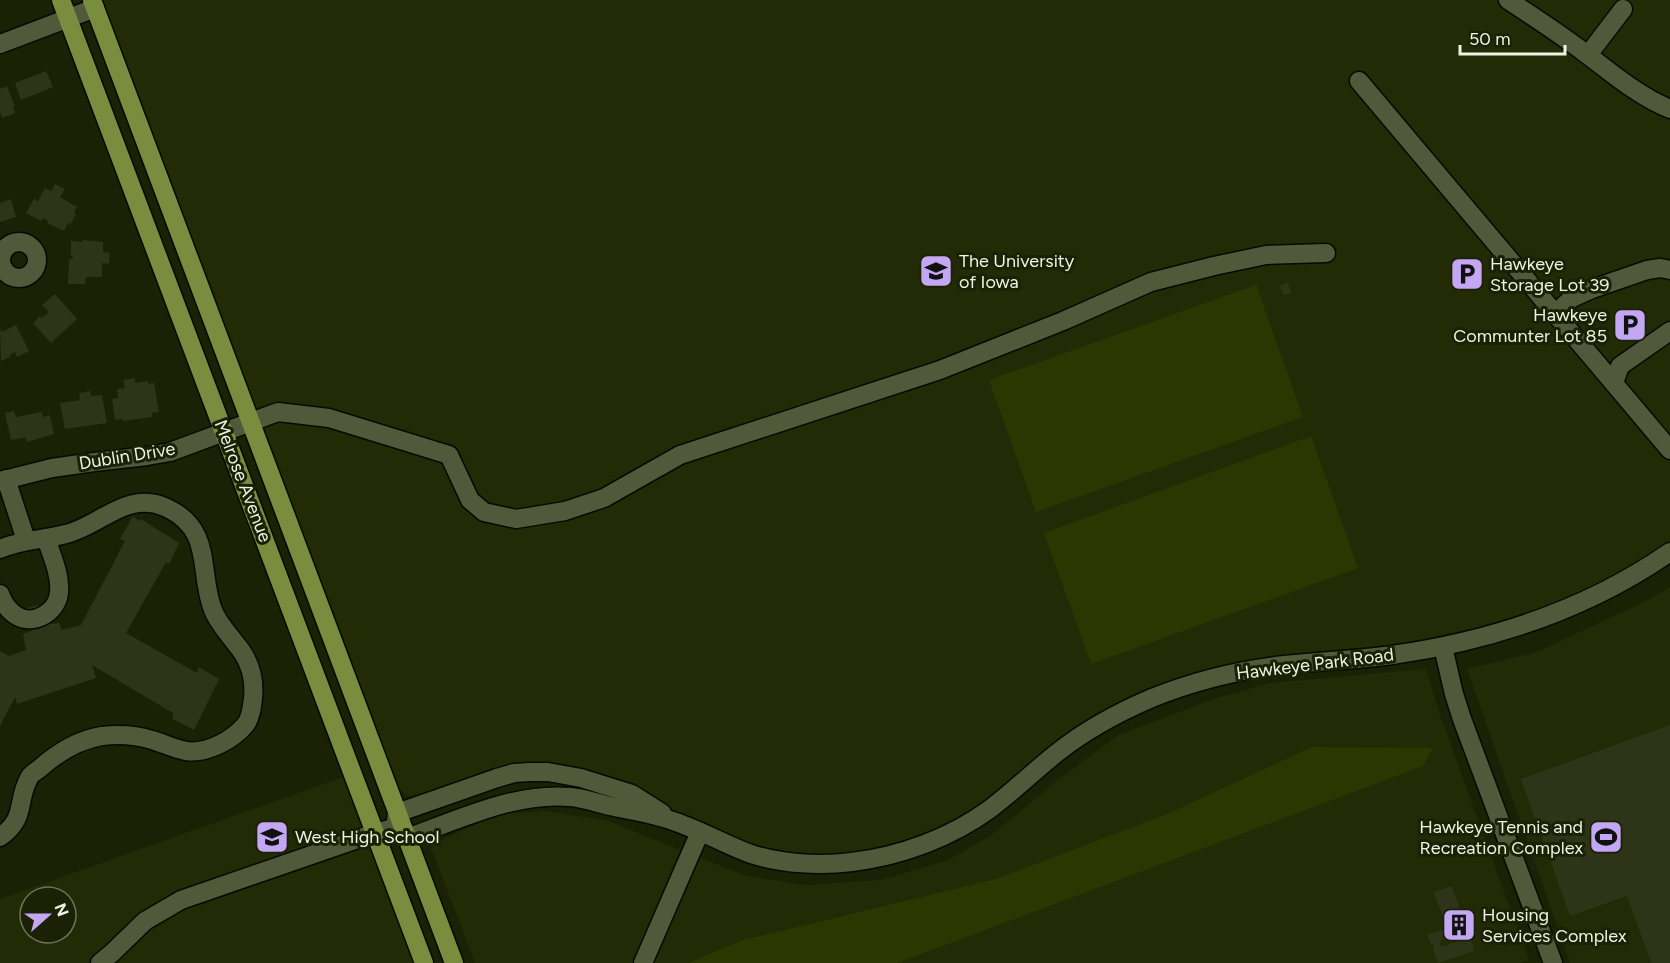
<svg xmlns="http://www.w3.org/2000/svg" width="1670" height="963" viewBox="0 0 1670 963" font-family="Figtree,sans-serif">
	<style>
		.built { fill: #222b06; fill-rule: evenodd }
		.green { fill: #2b3700 }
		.building { fill: #2d3418 }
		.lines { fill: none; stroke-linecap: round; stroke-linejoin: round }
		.minor-casing { stroke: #060a00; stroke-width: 21 }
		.major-casing { stroke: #060a00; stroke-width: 21 }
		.minor { stroke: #51593b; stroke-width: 18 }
		.major { stroke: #7a8d3f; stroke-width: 18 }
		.labels { text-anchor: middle; stroke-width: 6; stroke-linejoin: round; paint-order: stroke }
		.poi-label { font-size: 18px; fill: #edf3e1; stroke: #1a2105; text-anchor: start }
		.street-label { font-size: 18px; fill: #edf3e1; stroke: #1a2105 }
	</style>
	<rect width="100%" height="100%" fill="#1a2105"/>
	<g class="built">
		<polygon points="100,0 1670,0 1670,541 1636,563 1587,589 1534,612 1494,625 1460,634 1410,643 1271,657 1233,664 1193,674 1053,746 970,811 949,824 926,835 878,848 825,855 791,852 764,847 731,838 578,772 420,796 408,796 399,790"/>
		<polygon points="1670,587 1670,963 1570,963 1467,669 1537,652 1646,601"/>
		<polygon points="1426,669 1440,715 1529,960 1520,963 475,963 430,845 499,814 547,811 608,821 746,876 807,885 881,880 948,860 990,836 1058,780 1117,736 1213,699 1270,683"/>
		<path d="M346 776 415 963H0V899ZM30 897H66V933H30Z"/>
	</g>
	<g class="green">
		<polygon points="1256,285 1303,417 1036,512 989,380"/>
		<polygon points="1311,436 1358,568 1091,664 1044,533"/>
		<polygon points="1312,747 1433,748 1423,766 897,963 688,963 743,940 996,879 1167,814"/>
	</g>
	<g class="building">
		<polygon points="46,71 53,87 21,100 15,83"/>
		<polygon points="7,86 15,106 13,106 15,113 2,118 0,112 0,89"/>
		<polygon points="55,184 65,189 60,197 77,207 74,213 76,214 70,225 68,223 64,231 47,223 48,221 43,218 41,221 26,213 34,199 38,201 45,188 51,191"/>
		<polygon points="11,199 16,217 0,222 0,203"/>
		<polygon points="83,240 103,242 103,252 110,253 109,264 102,263 102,277 86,277 85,284 68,284 69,259 72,259 73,256 71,256 71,241 82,242"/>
		<polygon points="1288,283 1291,293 1284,295 1280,286"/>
		<polygon points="55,294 77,319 51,343 33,323 40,316 42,318 49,312 42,305"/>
		<polygon points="16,325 29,351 17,357 15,352 9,355 10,357 1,361 0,329 2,332"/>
		<polygon points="135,378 135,383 148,381 148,384 154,383 159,412 152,413 152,417 123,421 123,419 115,420 112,399 118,398 117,389 125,388 123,380"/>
		<polygon points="90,391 91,396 102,395 107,423 65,429 60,403 80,400 79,393"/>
		<polygon points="14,411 16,417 42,412 43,417 50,415 54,434 27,442 25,437 14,440 14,439 11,440 5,413"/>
		<polygon points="133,516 139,521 141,519 179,543 169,564 166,562 126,633 197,673 199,667 219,679 194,730 173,719 173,713 92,665 96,678 17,704 15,697 0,726 0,651 9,656 26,650 23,634 33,630 27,608 43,604 50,624 59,623 62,630 81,625 125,541 120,539"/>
		<polygon points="1670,725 1670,963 1651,963 1627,896 1570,916 1521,779"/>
		<polygon points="1452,886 1463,917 1460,918 1462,926 1465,925 1467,931 1440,941 1441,947 1470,937 1474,951 1438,963 1433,949 1434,949 1433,944 1431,944 1427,935 1457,925 1456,920 1445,924 1434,892"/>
	</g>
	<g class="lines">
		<defs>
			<g id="minor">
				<path d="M1508 0C1534 17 1560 34 1585 53 1612 73 1638 96 1670 109"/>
				<polyline points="0,44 95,8"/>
				<polyline points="1588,55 1623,9"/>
				<polyline points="1359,81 1670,450"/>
				<circle cx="19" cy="260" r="18"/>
				<polyline points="1555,314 1572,298 1592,289 1647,270 1660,268 1670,270"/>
				<polyline points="1614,383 1620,366 1670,331"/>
				<polyline points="6,479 26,540"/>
				<polyline points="0,481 52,468 94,462 147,456 170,452 278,412 329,418 449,455 470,500 484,512 516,519 565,511 604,498 680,455 940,370 1063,321 1151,282 1214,266 1266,255 1326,253"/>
				<path d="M0 549C23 539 43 540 66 534 100 526 128 489 167 508 214 530 198 572 213 610 218 623 228 633 236 644 250 660 255 677 253 698 252 707 251 717 246 724 233 740 207 754 186 751 174 749 163 743 152 740 136 735 118 734 102 736 77 740 57 753 39 769 35 772 31 774 29 778 16 802 27 818 0 837"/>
				<path d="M0 594C3 602 8 611 17 616 34 626 57 612 59 593 61 575 51 554 46 538"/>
				<polyline points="1443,647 1454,694 1462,719 1553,963"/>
				<polyline points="395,827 397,813 497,778 514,773 530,772 548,772 581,778 632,794 662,813"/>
				<path d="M396 829 407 838C458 820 515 792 570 797 584 798 597 803 610 806 632 811 655 814 676 822 702 831 726 845 751 854 782 864 820 866 852 862 901 856 950 838 990 809 1014 791 1035 770 1058 752 1086 730 1119 712 1152 698 1194 681 1239 670 1284 665 1320 661 1356 660 1392 655 1490 641 1588 609 1670 552"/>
				<polyline points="100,963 112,953 145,921 181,900 375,833 390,829"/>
				<polyline points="643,963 700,832"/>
			</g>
			<g id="major">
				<polyline points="61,0 424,963"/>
				<polyline points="92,0 454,963"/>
			</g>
		</defs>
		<use href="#minor" class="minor-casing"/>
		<use href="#major" class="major-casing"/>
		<use href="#minor" class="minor"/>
		<use href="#major" class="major"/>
	</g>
	<defs>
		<symbol id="university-square" viewBox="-11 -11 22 22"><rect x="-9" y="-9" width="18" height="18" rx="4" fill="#c3a7f2" stroke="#1a2105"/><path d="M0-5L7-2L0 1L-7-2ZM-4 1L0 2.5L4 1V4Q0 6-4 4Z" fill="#111"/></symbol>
		<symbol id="parking-square" viewBox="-11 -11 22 22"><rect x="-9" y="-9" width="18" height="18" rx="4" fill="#c3a7f2" stroke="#1a2105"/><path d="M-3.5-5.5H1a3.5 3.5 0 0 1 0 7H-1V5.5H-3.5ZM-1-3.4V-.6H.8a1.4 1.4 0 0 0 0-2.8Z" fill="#111"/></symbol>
		<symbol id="school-square" viewBox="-11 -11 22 22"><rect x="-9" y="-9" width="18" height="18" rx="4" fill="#c3a7f2" stroke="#1a2105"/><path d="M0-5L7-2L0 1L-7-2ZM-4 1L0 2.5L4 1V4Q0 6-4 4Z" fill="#111"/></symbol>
		<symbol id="stadium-square" viewBox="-11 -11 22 22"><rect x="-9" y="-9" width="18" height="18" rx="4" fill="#c3a7f2" stroke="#1a2105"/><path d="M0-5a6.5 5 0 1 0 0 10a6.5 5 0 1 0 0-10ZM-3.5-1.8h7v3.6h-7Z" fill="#111"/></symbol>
		<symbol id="building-square" viewBox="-11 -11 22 22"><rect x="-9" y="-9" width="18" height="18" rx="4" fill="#c3a7f2" stroke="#1a2105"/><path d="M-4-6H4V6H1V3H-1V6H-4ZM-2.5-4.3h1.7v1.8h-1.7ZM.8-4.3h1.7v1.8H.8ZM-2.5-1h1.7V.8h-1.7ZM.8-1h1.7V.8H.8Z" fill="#111"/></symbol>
	</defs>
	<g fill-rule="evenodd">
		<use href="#university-square" x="917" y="252" width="38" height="38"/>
		<use href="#parking-square" x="1448" y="255" width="38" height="38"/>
		<use href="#parking-square" x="1611" y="306" width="38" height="38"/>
		<use href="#school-square" x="253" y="818" width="38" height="38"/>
		<use href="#stadium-square" x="1587" y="818" width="38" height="38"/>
		<use href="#building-square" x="1440" y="906" width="38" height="38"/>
	</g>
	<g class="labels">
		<g class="poi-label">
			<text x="959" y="267">The University<tspan x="959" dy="21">of Iowa</tspan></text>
			<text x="1490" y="270">Hawkeye<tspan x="1490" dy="21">Storage Lot 39</tspan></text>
			<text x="1607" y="321" text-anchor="end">Hawkeye<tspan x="1607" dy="21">Communter Lot 85</tspan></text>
			<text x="1583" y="833" text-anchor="end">Hawkeye Tennis and<tspan x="1583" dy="21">Recreation Complex</tspan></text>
			<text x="295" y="843">West High School</text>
			<text x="1482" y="921">Housing<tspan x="1482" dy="21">Services Complex</tspan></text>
		</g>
		<g class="street-label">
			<text transform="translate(127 456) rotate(-9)" y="6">Dublin Drive</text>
			<text transform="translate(243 481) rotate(69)" y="6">Melrose Avenue</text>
			<text transform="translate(1315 664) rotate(-7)" y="6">Hawkeye Park Road</text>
		</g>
	</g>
	<g transform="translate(48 915) rotate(69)"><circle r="28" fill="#1a2105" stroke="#6e755d" stroke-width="1.5"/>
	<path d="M0-4.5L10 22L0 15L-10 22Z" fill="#c3a7f2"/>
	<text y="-9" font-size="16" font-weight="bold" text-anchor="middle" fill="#edf3e1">N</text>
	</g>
	<path d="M1460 45v9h105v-9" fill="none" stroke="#edf3e1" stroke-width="3"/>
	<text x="1469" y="45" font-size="18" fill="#edf3e1" stroke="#1a2105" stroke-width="4.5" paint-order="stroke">50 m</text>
</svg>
